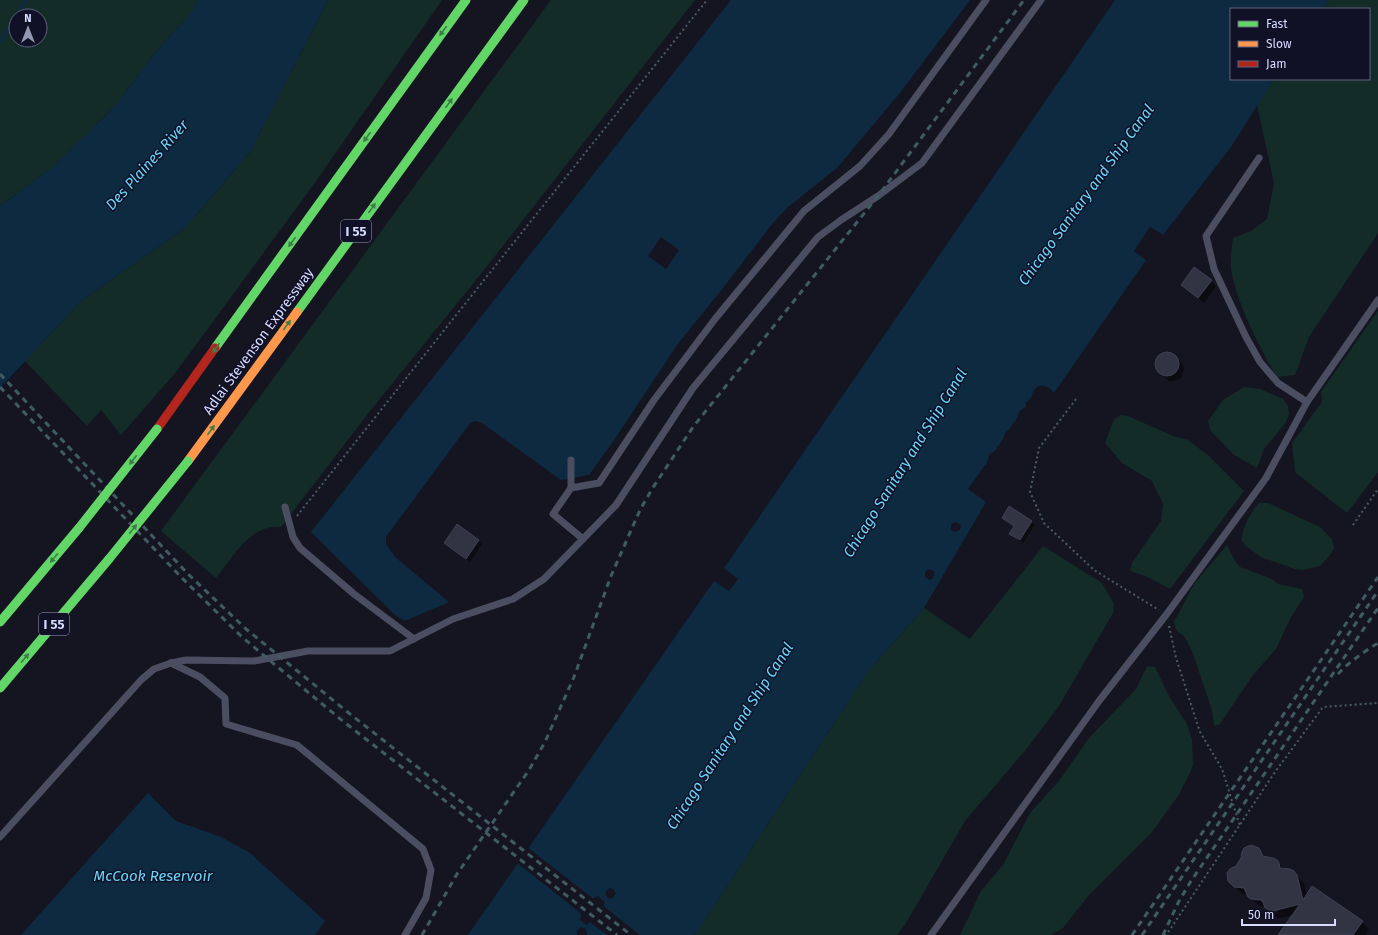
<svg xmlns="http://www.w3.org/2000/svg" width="1378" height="935" viewBox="0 0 1378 935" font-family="'Fira Sans',sans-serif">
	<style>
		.green { fill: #132c28; fill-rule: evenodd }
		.water { fill: #0d2a40; fill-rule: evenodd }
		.pier { fill: #151521 }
		.shadow { fill: #0007 }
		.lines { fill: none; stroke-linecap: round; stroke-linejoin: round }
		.stream { stroke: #0d2a40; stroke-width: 3.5 }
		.building { fill: #333443; stroke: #404054 }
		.path { stroke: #4a5c63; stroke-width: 2; stroke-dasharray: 2 3; stroke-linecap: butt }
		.lane { stroke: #4b4e61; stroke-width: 7 }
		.fast { stroke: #63d668; stroke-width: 9 }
		.slow { stroke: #ff974d; stroke-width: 9 }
		.jam { stroke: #b3261e; stroke-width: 9 }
		.rail { stroke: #415b63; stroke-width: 3; stroke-dasharray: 6 5; stroke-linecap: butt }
		.fast-bridge { stroke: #63d668; stroke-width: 9 }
		.oneway { fill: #3e7d4a }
		.labels { text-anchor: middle; stroke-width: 3; stroke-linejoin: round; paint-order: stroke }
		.shield { fill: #101126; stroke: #9b9ebd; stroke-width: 1 }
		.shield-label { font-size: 13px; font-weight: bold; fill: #d7dbfe }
		.street-label { font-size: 14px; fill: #d7dbfe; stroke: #101126 }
		.water-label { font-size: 15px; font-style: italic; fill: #68d6fa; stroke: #101126 }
	</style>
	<rect width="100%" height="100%" fill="#151521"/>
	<g class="green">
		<path d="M0 0H198L191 13 157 50 115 106 54 166 0 206ZM16 16H40V40H16Z"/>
		<polygon points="328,0 442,0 314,184 176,372 121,435 101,410 87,426 25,361 82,300 131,266 185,228 250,152"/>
		<path d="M551 0H695L484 270 370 411 281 527C251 523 232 558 216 578L161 531Z"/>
		<path d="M1329 0H1378V233L1309 337 1295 375 1277 377C1259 347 1237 304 1231 269 1230 259 1232 247 1233 238L1251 231 1267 219 1274 183 1257 105 1274 79H1369V9H1323Z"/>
		<polygon points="1378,311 1378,472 1347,513 1295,472 1292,443 1322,402 1321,392"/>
		<polygon points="1244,387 1260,389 1283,399 1288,406 1289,414 1286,422 1264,449 1257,468 1234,455 1210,430 1208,421 1223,400"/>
		<polygon points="1121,415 1128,416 1173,436 1188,440 1209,456 1244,491 1170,589 1148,577 1130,571 1132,563 1161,521 1163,504 1152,481 1122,463 1105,443 1114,419"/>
		<path d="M1259 503H1268L1320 527 1332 539 1334 548 1330 555 1320 566 1303 570 1295 569 1261 557 1247 547 1241 540C1243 527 1250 513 1259 503Z"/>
		<polygon points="1227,545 1235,561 1240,567 1272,579 1278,584 1302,589 1304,597 1290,619 1276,649 1253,675 1220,724 1214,726 1212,710 1192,651 1184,636 1177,631 1174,622 1194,584"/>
		<polygon points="1043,546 1102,583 1114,604 1113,613 1059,706 1028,747 965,821 906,923 897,935 695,935 869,670 924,608 970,639"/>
		<polygon points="1147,666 1155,667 1169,696 1187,724 1192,740 1193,765 1190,773 1178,796 1152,832 1088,896 1063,928 1051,935 960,935 981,891 1003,865 1030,813 1059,781 1089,738 1136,689"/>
	</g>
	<g class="water">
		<polygon points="198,0 328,0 250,152 185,228 131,266 82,300 0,388 0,206 54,166 115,106 157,50 191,13"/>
		<path d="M731 0H970L899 94 838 167 788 207 772 224 723 288 677 345 612 443 589 475 561 480 482 423 475 421 470 423 386 537V544L395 557 449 602 405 621 395 615 311 532ZM661 237 679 250 666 269 648 256Z"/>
		<path d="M1115 0H1329L1323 9H1231V79H1274L1231 147 1163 235 1150 227 1134 251 1146 260 1054 393C1049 385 1038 382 1033 392 1032 394 1032 396 1031 398 1029 400 1027 401 1026 403V407C1016 412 1020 414 1016 420 1013 424 1011 424 1010 429 1001 435 1006 437 1001 442 999 446 997 445 996 450L989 455 986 465H985L968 489 986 502 924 608 869 670 695 935H587L586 929 581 927 577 930V935H468L714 581 729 591 738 579 724 568ZM956 522 961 525 960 530 955 532 951 530V524ZM929 569 934 571 935 573 933 578 930 580 925 577V572ZM610 888 613 889 616 893 613 898 610 899 607 897 605 894 606 891ZM598 896 605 902C602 912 595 920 586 925L580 920C581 909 588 901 598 896Z"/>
		<polygon points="148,793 176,821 221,837 250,853 325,921 315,935 21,935"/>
	</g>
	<g class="pier">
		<polygon points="1150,227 1163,235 1162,237 1151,230 1137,251 1148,258 1146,260 1134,251"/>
		<polygon points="527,847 595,900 593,901 583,912 583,915 516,862"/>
		<polygon points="602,905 640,935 607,935 589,921 601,908"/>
	</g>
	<g class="shadow">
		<polygon points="1211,281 1216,286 1204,303 1182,285"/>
		<polygon points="1169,353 1174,355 1180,361 1183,365 1184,369 1181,378 1173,381 1169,381 1157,369 1156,361 1161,355"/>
		<polygon points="1003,518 1031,521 1035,525 1023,543 1010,534 1015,526"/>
		<polygon points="457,526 482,544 470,562 445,543"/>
		<polygon points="1251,846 1255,846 1267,858 1276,860 1285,870 1293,872 1304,883 1307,896 1362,922 1369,929 1365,935 1282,935 1294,915 1281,918 1277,918 1270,912 1278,913 1278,911 1270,910 1270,911 1266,907 1260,906 1252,900 1266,902 1267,900 1252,898 1252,900 1248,895 1242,894 1229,881 1237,866"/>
	</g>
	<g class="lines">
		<polyline class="stream" points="0,41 26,0"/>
	</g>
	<g class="building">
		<polygon points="1194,267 1212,280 1198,298 1181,285"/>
		<circle cx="1167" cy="364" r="12"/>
		<polygon points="1009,506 1032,521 1020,540 1009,534 1014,526 1002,518"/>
		<polygon points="457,524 479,540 466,559 444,543"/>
		<polygon points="1251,845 1259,848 1263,856 1273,858 1277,860 1279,863 1280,868 1290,869 1294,871 1297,875 1303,900 1312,886 1363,921 1353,935 1278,935 1300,904 1273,911 1269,910 1265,908 1262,900 1251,899 1248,897 1244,888 1234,887 1228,881 1227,873 1230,869 1236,866 1241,858 1242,852 1244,848"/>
	</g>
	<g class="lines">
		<g class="path">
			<polyline points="1076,399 1039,448 1030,492 1044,523 1094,570 1159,610"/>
			<polyline points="297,516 453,319 707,0"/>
			<polyline points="1353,525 1378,489"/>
			<polyline points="1169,626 1176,658 1200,732 1222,769 1240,826"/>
			<polyline points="1164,935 1169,931 1275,772 1323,707 1378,703"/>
		</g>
		<g class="lane">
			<polyline points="1259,158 1206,236 1214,269 1246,337 1260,362 1278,383 1307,402"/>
			<polyline points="571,460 571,488"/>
			<polyline points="285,507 293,537 300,548 354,594 414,639"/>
			<polyline points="583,539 553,514 571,488 599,483 654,400 715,319 804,211 860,166 889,134 986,0"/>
			<polyline points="171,663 200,677 225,698 226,724 297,745 423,849 431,870 426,898 405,935"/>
			<polyline points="0,837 141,680 154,669 171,663 186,660 254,661 308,651 390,651 453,619 513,599 544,579 616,505 693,388 818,237 841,220 878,196 922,163 1041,0"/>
			<polyline points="931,935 1099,701 1166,615 1266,478 1307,402 1378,300"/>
		</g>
		<g class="fast">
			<polyline points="297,312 524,0"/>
			<polyline points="215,348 466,0"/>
			<polyline points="0,622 79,528"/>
			<polyline points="0,688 109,559"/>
		</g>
		<polyline class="slow" points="188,461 297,312"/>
		<polyline class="jam" points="157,429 215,348"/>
		<g class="rail">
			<polyline points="0,374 188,574 246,629 350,714 631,935"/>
			<polyline points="0,387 182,578 241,636 268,659 344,722 617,935"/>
			<path d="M1338 674C1349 662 1364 652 1378 643"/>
			<polyline points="422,935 457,874 529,770 545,742 574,677 611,576 640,510 652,489 693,427 878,196 1024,0"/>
			<polyline points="1132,935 1378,577"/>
			<polyline points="1142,935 1378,591"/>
			<polyline points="1163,935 1178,903 1191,881 1378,608"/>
		</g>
		<g class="fast-bridge">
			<polyline points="79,528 157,429"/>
			<polyline points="109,559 188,461"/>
		</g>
	</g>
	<defs><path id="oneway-solid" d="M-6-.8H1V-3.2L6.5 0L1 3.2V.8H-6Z"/></defs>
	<g class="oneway">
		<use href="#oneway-solid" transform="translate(443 31) rotate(126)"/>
		<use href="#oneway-solid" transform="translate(449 103) rotate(-54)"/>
		<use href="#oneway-solid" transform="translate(367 137) rotate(126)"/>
		<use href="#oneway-solid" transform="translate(372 208) rotate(-54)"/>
		<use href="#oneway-solid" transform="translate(292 242) rotate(126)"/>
		<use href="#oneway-solid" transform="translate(287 325) rotate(-54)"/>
		<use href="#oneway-solid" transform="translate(216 348) rotate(126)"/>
		<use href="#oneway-solid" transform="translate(211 430) rotate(-54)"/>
		<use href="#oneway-solid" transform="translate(133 460) rotate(128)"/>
		<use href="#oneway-solid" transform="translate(133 529) rotate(-51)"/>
		<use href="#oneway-solid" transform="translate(54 558) rotate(130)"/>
		<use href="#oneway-solid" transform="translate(25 658) rotate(-50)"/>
	</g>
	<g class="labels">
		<g class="shield">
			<rect x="341" y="220" width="30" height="22" rx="3"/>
			<rect x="39" y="613" width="30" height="22" rx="3"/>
		</g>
		<g class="shield-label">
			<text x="356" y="236">I 55</text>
			<text x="54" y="629">I 55</text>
		</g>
		<g class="street-label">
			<text transform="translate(258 341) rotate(-54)" y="5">Adlai Stevenson Expressway</text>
		</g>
		<g class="water-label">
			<text transform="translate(147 165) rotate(-48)" y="5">Des Plaines River</text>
			<text transform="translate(1086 195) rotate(-54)" y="5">Chicago Sanitary and Ship Canal</text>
			<text transform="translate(905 463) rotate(-58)" y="5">Chicago Sanitary and Ship Canal</text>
			<text transform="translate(730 736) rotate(-57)" y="5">Chicago Sanitary and Ship Canal</text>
			<text x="153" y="881">McCook Reservoir</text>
		</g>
	</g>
	<rect x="1230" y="8" width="140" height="72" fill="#101126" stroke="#60627c"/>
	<rect x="1238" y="21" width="20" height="6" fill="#63d668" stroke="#60627c"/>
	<text x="1266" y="28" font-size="12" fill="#d7dbfe">Fast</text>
	<rect x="1238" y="41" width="20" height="6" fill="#ff974d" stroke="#60627c"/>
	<text x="1266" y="48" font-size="12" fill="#d7dbfe">Slow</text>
	<rect x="1238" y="61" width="20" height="6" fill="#b3261e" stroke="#60627c"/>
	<text x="1266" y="68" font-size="12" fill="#d7dbfe">Jam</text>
	<g transform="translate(28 28)"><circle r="19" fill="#101126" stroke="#60627c"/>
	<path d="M0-3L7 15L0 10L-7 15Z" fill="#9396b1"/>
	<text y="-6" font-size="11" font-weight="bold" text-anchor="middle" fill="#d7dbfe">N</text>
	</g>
	<path d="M1242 919v6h93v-6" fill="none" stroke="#d7dbfe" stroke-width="2"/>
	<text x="1248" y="919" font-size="12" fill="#d7dbfe" stroke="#101126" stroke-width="3" paint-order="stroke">50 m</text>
</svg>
